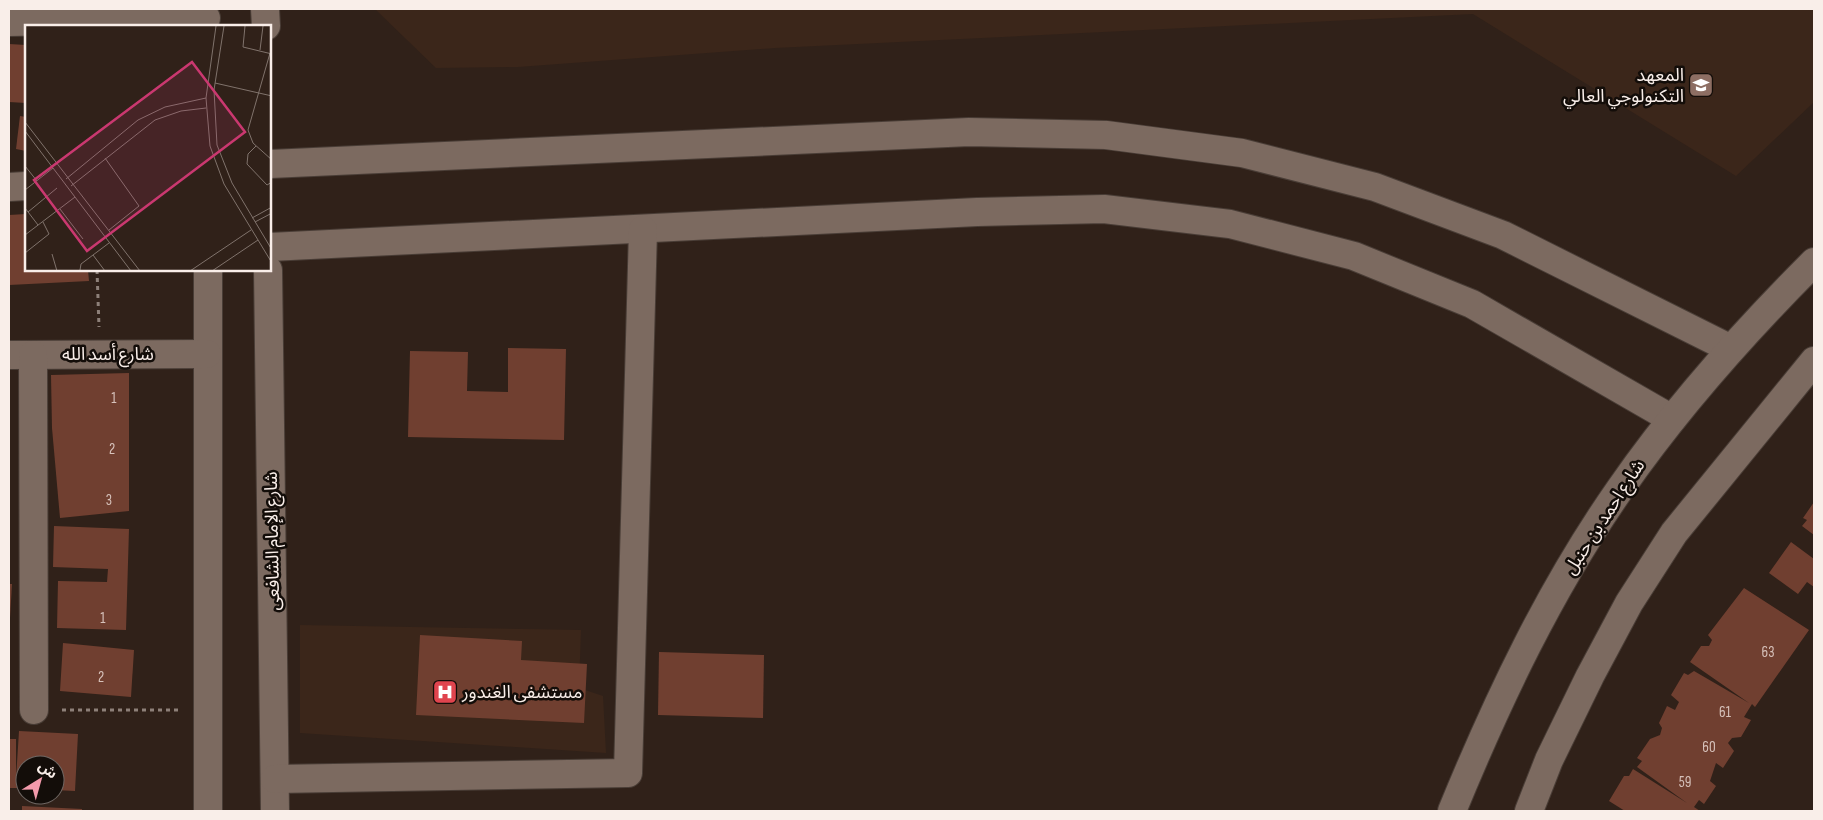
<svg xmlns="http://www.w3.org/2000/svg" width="1823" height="820" viewBox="0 0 1823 820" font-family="'Sofia Sans Condensed','Noto Sans Arabic',sans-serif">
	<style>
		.built { fill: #3b261a }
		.building { fill: #703f30 }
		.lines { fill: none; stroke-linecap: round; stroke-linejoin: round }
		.minor-casing { stroke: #493d36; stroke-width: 30 }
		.path { stroke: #8d8079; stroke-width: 3; stroke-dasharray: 4 4; stroke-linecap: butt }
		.minor { stroke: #7c6a60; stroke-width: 28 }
		.labels { text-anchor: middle; stroke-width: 5; stroke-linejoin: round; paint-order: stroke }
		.number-label { font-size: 15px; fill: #d7c2bb }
		.poi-label { font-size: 18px; fill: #f9eee9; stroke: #130d09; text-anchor: end }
		.street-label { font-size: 18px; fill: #f9eee9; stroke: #130d09 }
		.inset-road { fill: none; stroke: #80736c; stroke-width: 1 }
		.view { fill: #ca3870; fill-opacity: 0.15; stroke: #ca3870; stroke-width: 2.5 }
		.inset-edge { fill: none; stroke: #f9eee9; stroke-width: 2.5 }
	</style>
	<rect width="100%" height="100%" fill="#302119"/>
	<g class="built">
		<polygon points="375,9 1814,9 1814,102 1736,176 1473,14 775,48 518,67 436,68"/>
		<polygon points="300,625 581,630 579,688 603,696 606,753 300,733"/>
	</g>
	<g class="building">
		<polygon points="9,44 26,45 26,103 9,102"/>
		<polygon points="20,116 26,117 26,151 16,149"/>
		<polygon points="26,214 26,270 88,270 89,281 9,285 9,215"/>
		<polygon points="508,348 566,349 564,440 408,437 410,351 468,352 467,391 508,392"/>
		<polygon points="129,373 129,511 60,518 52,428 51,375"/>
		<polygon points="1814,502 1814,535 1802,526 1807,520 1803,518"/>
		<polygon points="54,526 129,529 126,630 57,628 58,581 107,582 108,569 53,567"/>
		<polygon points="1791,542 1814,559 1814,587 1807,582 1798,594 1769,573"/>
		<polygon points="9,584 12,584 10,618 9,618"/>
		<polygon points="1744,588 1809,630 1755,707 1752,704 1744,717 1751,720 1741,737 1732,738 1728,743 1734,751 1723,768 1716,763 1710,781 1716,786 1704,804 1699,800 1694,807 1700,811 1625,811 1609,801 1624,776 1629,776 1633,769 1687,803 1637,767 1642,761 1637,758 1650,739 1660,735 1662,728 1659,723 1667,706 1675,710 1679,702 1671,695 1684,673 1688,675 1694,671 1749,703 1690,662 1701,646 1709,646 1712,640 1708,635"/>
		<polygon points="420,635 522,641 521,660 587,664 584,723 416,715"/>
		<polygon points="63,643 134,650 131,697 60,691"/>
		<polygon points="659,652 764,655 763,718 658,715"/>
		<polygon points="19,731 78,734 75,791 55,790 55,765 25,765 25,788 9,788 9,739 16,739 16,779"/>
		<polygon points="22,806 82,809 82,811 22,811"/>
	</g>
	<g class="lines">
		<defs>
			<g id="minor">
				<polyline points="265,9 266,26"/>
				<polyline points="9,22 206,18"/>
				<polyline points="270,164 969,132 1106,135 1242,153 1375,187 1503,235 1731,349"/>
				<polyline points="9,187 26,186"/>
				<polyline points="270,247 977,212 1104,209 1230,224 1354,256 1472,304 1672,419"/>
				<polyline points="208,270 208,811"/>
				<polyline points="268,270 275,811"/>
				<polyline points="9,355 207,354"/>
				<polyline points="33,355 34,710"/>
				<polyline points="275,779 628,773 643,230"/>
				<path d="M1452 811C1498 699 1550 589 1620 489 1677 407 1744 332 1814 262"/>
				<polyline points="1529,811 1549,760 1590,676 1629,603 1674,533 1814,361"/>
			</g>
		</defs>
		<use href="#minor" class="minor-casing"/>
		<g class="path">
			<polyline points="97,270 99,327"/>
			<polyline points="62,710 178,710"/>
		</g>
		<use href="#minor" class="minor"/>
	</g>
	<defs>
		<symbol id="university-square" viewBox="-11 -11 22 22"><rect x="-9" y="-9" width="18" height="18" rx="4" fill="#8d6e63" stroke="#130d09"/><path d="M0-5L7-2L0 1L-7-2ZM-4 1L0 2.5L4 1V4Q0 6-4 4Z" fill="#fff"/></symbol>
		<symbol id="hospital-square" viewBox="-11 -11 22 22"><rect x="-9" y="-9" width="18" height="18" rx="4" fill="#e0444e" stroke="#130d09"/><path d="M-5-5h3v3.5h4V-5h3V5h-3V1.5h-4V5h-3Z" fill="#fff"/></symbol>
	</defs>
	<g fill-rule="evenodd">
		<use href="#university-square" x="1687" y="71" width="28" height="28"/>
		<use href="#hospital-square" x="431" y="678" width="28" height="28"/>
	</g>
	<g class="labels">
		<g class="number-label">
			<text x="114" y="403">1</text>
			<text x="112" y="454">2</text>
			<text x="109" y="505">3</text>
			<text x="103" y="623">1</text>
			<text x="1768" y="657">63</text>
			<text x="101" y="682">2</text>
			<text x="1725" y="717">61</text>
			<text x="1709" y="752">60</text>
			<text x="1685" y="787">59</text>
		</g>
		<g class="poi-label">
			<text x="1684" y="81">المعهد<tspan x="1684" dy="21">التكنولوجي العالي</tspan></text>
			<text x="462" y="698" text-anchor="start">مستشفى الغندور</text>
		</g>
		<g class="street-label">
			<text x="108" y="360">شارع أسد الله</text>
			<text transform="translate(1604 517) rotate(-57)" y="6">شارع احمد بن حنبل</text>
			<text transform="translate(272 541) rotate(-91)" y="6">شارع الإمام الشافعى</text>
		</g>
	</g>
	<g transform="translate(25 25)">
		<rect width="246" height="246" fill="#302119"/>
		<path class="inset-road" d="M191 1 181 73 185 121 199 159 247 238M199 1 189 65 192 120 207 158 247 225M220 1 218 22 247 29M235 25 238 1M245 28 223 105 228 118 247 135M190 58 247 71M0 97 115 246M0 106 106 246M231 121 223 129 222 139 242 160 247 157M80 133 114 181 84 205M0 141 12 156M41 154 113 95 140 82 181 73M46 161 130 95 156 86 181 83M0 165 28 143M0 183 13 200M35 184 58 214M3 187 32 163M227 193 247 182M230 197 247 188M0 210 50 172M0 228 24 209 18 197M27 229 32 246M68 230 80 246M55 245 56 239 84 218M165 246 226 205M187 246 233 215"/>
		<path class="view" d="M167 37 220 107 62 226 9 155Z"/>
		<rect width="246" height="246" class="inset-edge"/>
	</g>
	<rect width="1823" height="820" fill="none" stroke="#f9eee9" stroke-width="20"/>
	<g transform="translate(40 780) rotate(37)"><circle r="24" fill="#130d09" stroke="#6f6763"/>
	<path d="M0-4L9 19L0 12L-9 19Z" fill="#f39aab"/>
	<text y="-8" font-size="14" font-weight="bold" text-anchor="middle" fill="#f9eee9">ش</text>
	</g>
</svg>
